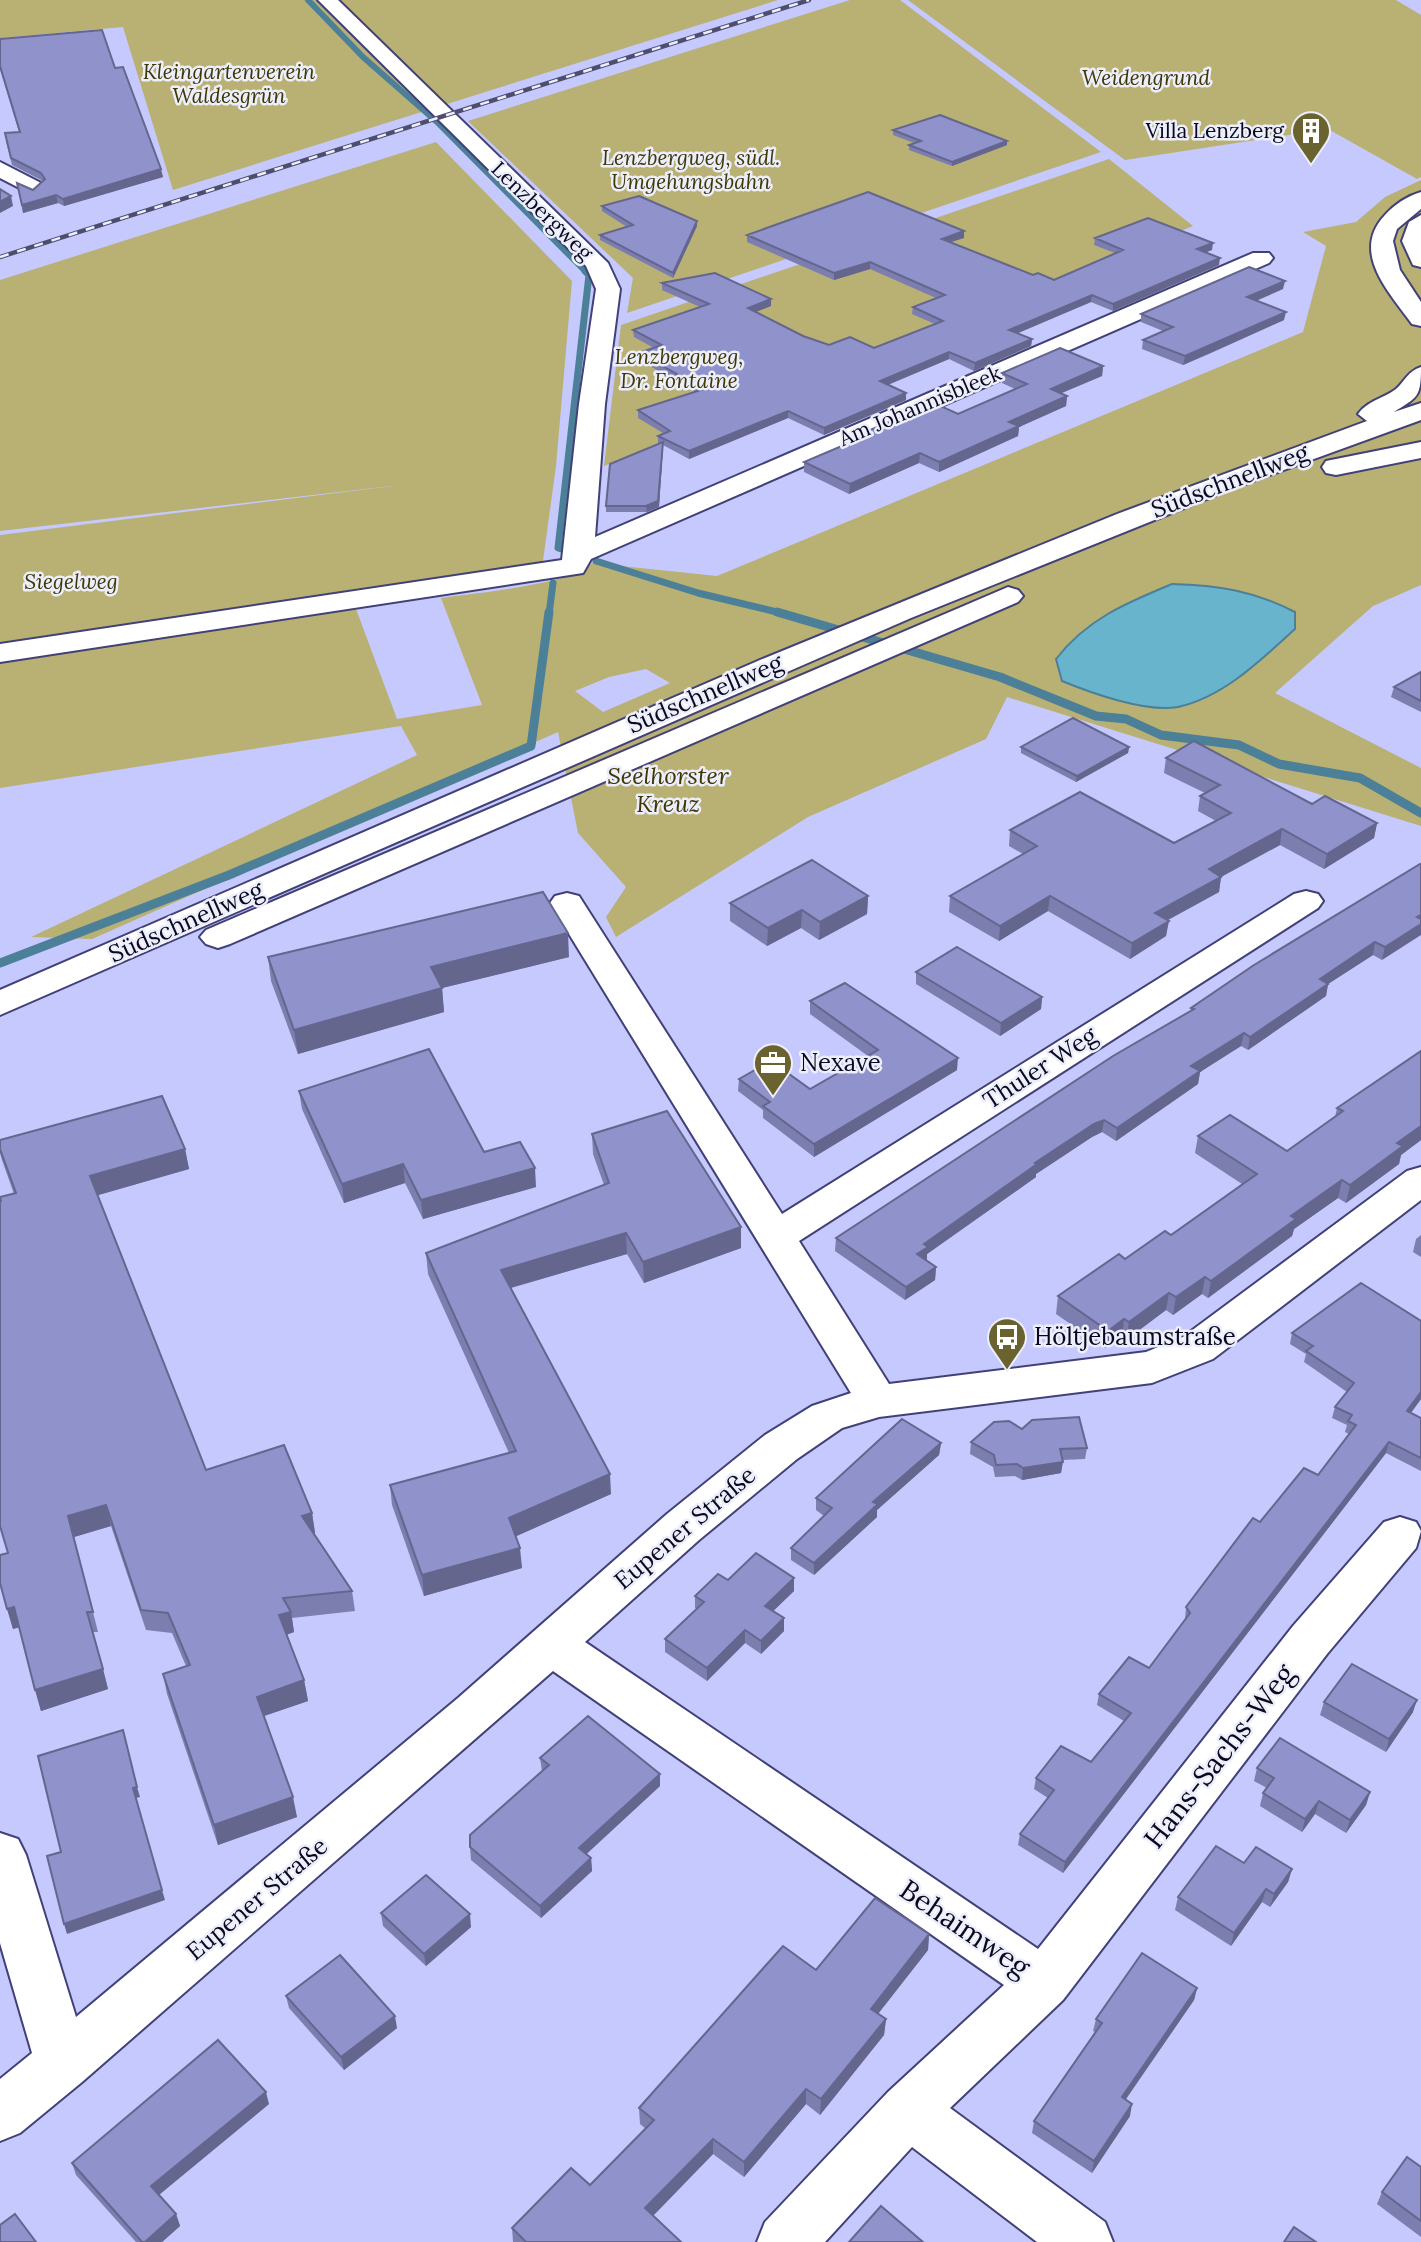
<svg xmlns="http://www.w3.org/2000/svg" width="1421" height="2242" viewBox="0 0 1421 2242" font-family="Lora,serif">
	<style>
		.green { fill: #b9b073; fill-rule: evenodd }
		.water { fill: #68b4cc; stroke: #4c8098; stroke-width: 2 }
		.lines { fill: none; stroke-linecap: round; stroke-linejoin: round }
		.stream-far2 { stroke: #4c8098; stroke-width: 6 }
		.stream-far1 { stroke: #4c8098; stroke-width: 7 }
		.stream { stroke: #4c8098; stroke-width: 9 }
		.street-casing { stroke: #414178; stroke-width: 4 }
		.highway-casing { stroke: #414178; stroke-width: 4 }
		.street { fill: #fff; fill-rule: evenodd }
		.highway { fill: #fff; fill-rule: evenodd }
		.rail-casing { stroke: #4d4e6f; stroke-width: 4.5 }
		.rail { stroke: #eceefb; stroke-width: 2.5; stroke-dasharray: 9; stroke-linecap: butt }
		.wall { fill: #7b7eaf }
		.shaded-wall { fill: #64668e }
		.building { fill: #8f92cb; stroke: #64668e; stroke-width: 2 }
		.labels { text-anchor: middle; stroke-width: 5; stroke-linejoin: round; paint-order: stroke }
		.far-park-label { font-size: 21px; font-style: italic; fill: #3e3703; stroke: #eceefb }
		.far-poi-label { font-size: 21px; fill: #09081e; stroke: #eceefb; text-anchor: end }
		.far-street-label { font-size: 21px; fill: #09081e; stroke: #eceefb }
		.street-label { font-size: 24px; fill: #09081e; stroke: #eceefb }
		.park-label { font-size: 24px; font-style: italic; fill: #3e3703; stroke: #eceefb }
		.poi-label { font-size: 24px; fill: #09081e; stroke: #eceefb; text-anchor: start }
		.near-street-label { font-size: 28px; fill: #09081e; stroke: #eceefb }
	</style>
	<rect width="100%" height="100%" fill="#c5c9fd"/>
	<g class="green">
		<polygon points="0,0 778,0 173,190 123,27 0,38"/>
		<polygon points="850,0 900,0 1101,152 627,313 633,278 468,121"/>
		<polygon points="908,0 1396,0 1421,15 1421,177 1417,179 1328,129 1125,160"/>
		<polygon points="436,142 572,281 556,466 542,568 0,649 0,535 400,485 0,531 0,280"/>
		<polygon points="1109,159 1193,226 604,466 621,325"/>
		<path d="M1421 180V585L1373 606 1275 693 1421 768V826L1007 697 986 739 808 817 616 937 606 917 626 887 578 833 558 732 92 939 31 937 417 755 401 726 0 788V662L356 609 397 719 482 705 441 598C473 593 572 585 592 563L717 576 1303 332 1326 246 1303 232 1356 222 1385 197ZM646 669 670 683 603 712 575 691 609 677Z"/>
	</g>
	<path class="water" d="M1172 584C1217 585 1255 591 1295 612V629C1262 659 1224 697 1178 707 1147 713 1091 693 1062 681L1056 659C1087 619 1126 603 1172 584Z"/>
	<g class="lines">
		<polyline class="stream-far2" points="308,0 363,57 437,122 587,273"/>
		<g class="stream-far1">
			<polyline points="565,550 558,548 589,275 585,271"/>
			<polyline points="596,561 698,593 785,614"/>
			<polyline points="549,614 553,583"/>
		</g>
		<g class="stream">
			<polyline points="777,612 1000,677 1096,716 1126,719 1161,735 1239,745 1279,764 1360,778 1421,813"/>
			<polyline points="0,963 229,875 531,746 549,612"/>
		</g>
		<defs>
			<g id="street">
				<polygon points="318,0 338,0 608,263 620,289 605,404 595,537 1253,253 1269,253 1273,258 1269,263 591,559 583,573 0,662 0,644 562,560 579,404 596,289 586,266"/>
				<polygon points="0,162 41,183 44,188 33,195 0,178"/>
				<polygon points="1306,891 1318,894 1323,901 1318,908 799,1241 889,1384 1146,1352 1183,1337 1407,1171 1421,1167 1421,1200 1213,1359 1152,1383 879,1417 842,1428 797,1459 699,1540 585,1642 1038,1949 1293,1626 1384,1522 1400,1517 1416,1522 1421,1531 1416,1548 1327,1654 1063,2000 950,2108 1105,2222 1113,2242 1037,2242 912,2147 825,2242 757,2242 765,2222 888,2092 1004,1985 553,1671 82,2082 20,2133 0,2141 0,2079 32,2053 0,1943 0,1833 18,1839 26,1855 76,2017 458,1698 667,1514 765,1435 812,1406 851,1393 550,903 555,896 567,893 579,896 782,1214 1294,894"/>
			</g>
			<g id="highway">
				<path d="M1421 192V209L1397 229 1393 241 1400 270 1421 302V326L1412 324C1389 292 1350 252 1385 215 1394 205 1407 196 1421 192Z"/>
				<polygon points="1421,215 1421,267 1413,265 1402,241 1409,222"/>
				<path d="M1421 367C1421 397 1418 397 1394 412L1421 403V420L1234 488 911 618 0 1015V990L760 660 1117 514 1367 421 1358 414C1367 401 1384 398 1396 389 1405 381 1408 371 1421 367Z"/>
				<polygon points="1421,442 1421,458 1336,475 1326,473 1322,467 1326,461"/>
				<polygon points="1008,587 1018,590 1023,596 1018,602 230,944 218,948 206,944 200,937 206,930"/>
			</g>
		</defs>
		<use href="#street" class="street-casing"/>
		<use href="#highway" class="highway-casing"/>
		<use href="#street" class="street"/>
		<use href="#highway" class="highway"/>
		<defs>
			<polyline id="rail" points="0,257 809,0"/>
		</defs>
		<use href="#rail" class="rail-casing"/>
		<use href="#rail" class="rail"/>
	</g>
	<g class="wall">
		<polygon points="0,39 115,68 163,177 64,206 58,203 23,213 17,183 33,190 43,181 12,165 6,141 19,132 0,69"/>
		<polygon points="893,130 1007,141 1007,145 952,166 909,150 909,145 914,143 893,135"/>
		<polygon points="602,206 697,221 697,226 673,278 600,240 600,235 627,227 602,211"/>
		<polygon points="747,235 964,238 951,242 1033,275 1054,280 1115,253 1094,245 1095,238 1212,250 1205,252 1219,265 1113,311 1091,302 1017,333 1032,339 1031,346 974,371 949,359 888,385 906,400 824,435 788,418 689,459 663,445 659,507 647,512 606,512 606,506 660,444 658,443 658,436 663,433 638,418 638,410 696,392 639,360 639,353 654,348 634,337 633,330 700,307 662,290 662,283 771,306 756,312 803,336 829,345 874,348 935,324 912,314 913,307 936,298 870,269 834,280 747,242"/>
		<polygon points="1283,289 1256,301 1284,320 1209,354 1183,365 1142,349 1143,340 1163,331 1141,322 1141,314"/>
		<polygon points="1103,366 1102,376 1061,393 1067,396 1066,406 1019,427 1018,436 939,472 919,463 849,494 804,472 804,462 851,442 851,438 958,414 1015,389 1002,383 1002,373"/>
		<polygon points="1421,672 1421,712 1391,697 1394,687"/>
		<polygon points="1021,747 1129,747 1128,753 1076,782 1021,753"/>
		<polygon points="1166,758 1377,823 1374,838 1324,869 1280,845 1221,877 1219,892 1168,920 1166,936 1130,959 1048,911 999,941 949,912 950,896 1023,854 1009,846 1010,830 1174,843 1216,821 1198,811 1200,796 1205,793 1164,773"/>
		<polygon points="1420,864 1382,960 1373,955 1328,984 1326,996 1248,1050 1241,1046 1200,1072 1198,1084 1116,1141 1102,1132 1092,1137 1036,1174 1036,1177 927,1254 926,1260 936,1267 935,1280 905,1300 835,1251 836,1238 1191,1011 1191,1008"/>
		<polygon points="868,896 867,914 819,940 801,928 767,946 730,921 730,903"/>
		<polygon points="268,957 569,957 442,988 444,1012 298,1054 271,981"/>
		<polygon points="916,972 1042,997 1041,1009 1000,1036 916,984"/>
		<polygon points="810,1001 957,1070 814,1157 763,1118 763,1110 738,1091 739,1079 810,1089 868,1056 810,1014"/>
		<polygon points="1421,1051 1421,1140 1401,1155 1399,1164 1346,1203 1338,1198 1294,1229 1292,1236 1208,1298 1202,1294 1173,1315 1166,1310 1126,1340 1122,1337 1105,1348 1056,1314 1058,1296 1171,1235 1242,1184 1195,1153 1198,1136 1287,1151 1335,1117 1337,1108"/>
		<polygon points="299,1091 484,1152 536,1187 423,1219 405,1183 344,1203 302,1109"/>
		<polygon points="592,1134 741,1248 644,1283 627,1254 511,1288 611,1494 516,1536 522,1568 424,1596 392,1505 390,1485 509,1453 428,1274 426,1253 604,1185 593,1154"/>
		<polygon points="0,1140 185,1149 189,1169 98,1195 206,1470 312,1513 315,1533 314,1534 352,1591 355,1611 292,1618 294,1632 286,1635 304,1680 308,1701 264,1716 297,1817 218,1845 167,1694 163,1674 186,1666 172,1633 146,1630 111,1526 74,1537 98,1632 93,1632 108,1689 41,1711 19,1627 13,1629 0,1583 8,1553 14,1194 2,1160 0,1153"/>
		<polygon points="1421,1235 1421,1257 1413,1252 1416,1239"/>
		<polygon points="1421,1321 1421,1399 1411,1413 1421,1418 1421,1471 1386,1453 1063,1873 1018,1845 1020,1834 1048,1798 1034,1789 1036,1778 1091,1762 1124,1721 1097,1705 1099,1694 1149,1668 1185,1620 1186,1607 1260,1522 1318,1475 1349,1434 1345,1432 1347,1425 1332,1418 1335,1407 1347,1392 1304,1362 1306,1354 1290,1344 1292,1333"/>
		<polygon points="1022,1429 1087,1448 1085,1459 1062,1460 1061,1473 1022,1480 1015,1476 995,1477 993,1467 970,1454 971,1442"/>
		<polygon points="941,1443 939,1455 877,1510 877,1517 814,1575 791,1560 791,1548 824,1516 816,1510 816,1498"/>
		<polygon points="728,1580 794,1591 773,1611 784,1631 761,1654 745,1643 707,1681 665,1652 665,1639 697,1609 695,1608 695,1596"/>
		<polygon points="1324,1702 1413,1712 1386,1752 1320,1715"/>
		<polygon points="540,1758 660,1786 586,1854 591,1858 592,1871 541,1918 471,1860 470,1847 542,1771"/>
		<polygon points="1257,1768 1370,1792 1366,1805 1346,1833 1315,1814 1302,1832 1260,1806 1263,1793 1267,1788 1254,1781"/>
		<polygon points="1244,1863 1292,1869 1288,1882 1270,1907 1262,1902 1231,1946 1175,1910 1178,1897"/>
		<polygon points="381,1913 471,1927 426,1966 383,1926"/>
		<polygon points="929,1934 928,1950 878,2014 886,2019 884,2035 820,2115 806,2104 744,2177 713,2154 653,2216 682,2242 513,2242 512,2228 590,2185 646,2129 640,2124 639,2108 816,1970"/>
		<polygon points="1197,1988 1194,2000 1126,2099 1130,2116 1092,2173 1032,2133 1034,2121 1095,2032 1093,2031 1096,2019"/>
		<polygon points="286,1996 397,2028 344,2070 289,2008"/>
		<polygon points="269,2104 159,2195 176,2214 180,2226 162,2242 136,2242 76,2175 72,2163"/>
		<polygon points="1421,2167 1421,2237 1377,2204 1382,2192"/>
	</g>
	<g class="shaded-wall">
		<polygon points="1007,141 1007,145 952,166 952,162"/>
		<polygon points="161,169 163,177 64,206 63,199"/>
		<polygon points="56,195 58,203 23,213 22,205"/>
		<polygon points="11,196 13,206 0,213 0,202"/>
		<polygon points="697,221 697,226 673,278 673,273"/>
		<polygon points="964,231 964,238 941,245 942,239"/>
		<polygon points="1213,243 1212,250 1196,256 1197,249"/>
		<polygon points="1220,258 1219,265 1113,311 1113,304"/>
		<polygon points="870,262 870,269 834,280 834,273"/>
		<polygon points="1285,281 1283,289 1246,305 1247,297"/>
		<polygon points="1092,295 1091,302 1009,337 1009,330"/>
		<polygon points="771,299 771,306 748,315 748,308"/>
		<polygon points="1286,312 1284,320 1183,365 1185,356"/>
		<polygon points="1032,339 1031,346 974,371 975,363"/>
		<polygon points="949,352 949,359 880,388 880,381"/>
		<polygon points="1103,366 1102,376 1050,398 1051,389"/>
		<polygon points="906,393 906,400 824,435 824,428"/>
		<polygon points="1067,396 1066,406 1019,427 1018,436 939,472 939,462 1009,422"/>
		<polygon points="788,411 788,418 689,459 689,451"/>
		<polygon points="663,448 659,507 647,512 646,506"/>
		<polygon points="920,453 919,463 849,494 850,484"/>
		<polygon points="1129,747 1128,753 1076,782 1077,776"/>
		<polygon points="1377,823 1374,838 1324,869 1327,854"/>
		<polygon points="1282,829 1280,845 1206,885 1209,869"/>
		<polygon points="1221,877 1219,892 1153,928 1155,913"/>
		<polygon points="868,896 867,914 819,940 820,922"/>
		<polygon points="1050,896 1048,911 999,941 1000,926"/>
		<polygon points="802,910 801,928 767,946 768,928"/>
		<polygon points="1421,915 1421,935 1382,960 1385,947"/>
		<polygon points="1169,921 1166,936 1130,959 1132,943"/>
		<polygon points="568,933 569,957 442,988 444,1012 298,1054 294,1030 431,967"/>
		<polygon points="1375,942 1373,955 1328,984 1326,996 1248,1050 1250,1037 1320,979"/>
		<polygon points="1042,997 1041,1009 1000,1036 1001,1023"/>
		<polygon points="1244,1033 1241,1046 1200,1072 1198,1084 1116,1141 1117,1128 1191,1066"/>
		<polygon points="958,1058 957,1070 814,1157 814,1144"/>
		<polygon points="1104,1120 1102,1132 1092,1137 1036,1174 1036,1177 927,1254 927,1260 916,1267 917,1254 924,1244 1035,1163 1094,1124"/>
		<polygon points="1421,1126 1421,1140 1401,1155 1399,1164 1346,1203 1350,1185 1397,1143"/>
		<polygon points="185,1149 189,1169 95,1196 90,1176"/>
		<polygon points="403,1164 405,1183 344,1203 342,1184"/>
		<polygon points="535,1168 536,1187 423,1219 421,1200"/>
		<polygon points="1342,1180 1338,1198 1294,1229 1292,1236 1208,1298 1211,1281 1291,1216"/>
		<polygon points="741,1227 741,1248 644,1283 643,1262"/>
		<polygon points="626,1233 627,1254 503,1290 501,1270"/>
		<polygon points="936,1267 935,1280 905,1300 906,1287"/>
		<polygon points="1205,1277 1202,1294 1173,1315 1176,1297"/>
		<polygon points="1169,1293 1166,1310 1126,1340 1129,1322"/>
		<polygon points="1124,1319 1122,1337 1105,1348 1108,1331"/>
		<polygon points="1421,1392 1421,1399 1404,1422 1407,1411"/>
		<polygon points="1389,1442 1386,1453 1063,1873 1065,1862"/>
		<polygon points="941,1443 939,1455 877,1510 877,1517 814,1575 814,1563 873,1502"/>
		<polygon points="1063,1462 1061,1473 1022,1480 1023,1468"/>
		<polygon points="610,1474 611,1494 510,1539 509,1518"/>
		<polygon points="106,1505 111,1526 74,1537 68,1516"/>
		<polygon points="312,1513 315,1533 305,1537 302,1516"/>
		<polygon points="520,1548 522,1568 424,1596 422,1575"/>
		<polygon points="794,1578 794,1591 765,1619 765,1606"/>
		<polygon points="14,1607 20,1627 13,1629 7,1609"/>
		<polygon points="291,1612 294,1632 283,1636 279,1615"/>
		<polygon points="784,1618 784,1631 761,1654 761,1641"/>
		<polygon points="745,1630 745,1643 707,1681 707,1668"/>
		<polygon points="103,1669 108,1689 41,1711 35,1690"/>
		<polygon points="304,1680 308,1701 261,1717 257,1697"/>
		<polygon points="1417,1700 1413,1712 1386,1752 1389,1739"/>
		<polygon points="660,1774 660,1786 579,1861 579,1848"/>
		<polygon points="137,1787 140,1797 136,1798 133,1788"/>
		<polygon points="1370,1792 1366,1805 1346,1833 1350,1820"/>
		<polygon points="293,1797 297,1817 218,1845 214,1825"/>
		<polygon points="1319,1801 1315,1814 1302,1832 1305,1819"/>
		<polygon points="591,1858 592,1871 541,1918 540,1906"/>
		<polygon points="1292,1869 1288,1882 1270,1907 1274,1894"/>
		<polygon points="1266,1889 1262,1902 1231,1946 1234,1933"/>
		<polygon points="162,1890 165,1900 67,1934 64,1924"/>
		<polygon points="470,1914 471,1927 426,1966 424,1954"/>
		<polygon points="929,1934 928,1950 870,2024 871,2009"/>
		<polygon points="1197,1988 1194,2000 1119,2109 1122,2097"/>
		<polygon points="395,2016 397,2028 344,2070 341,2057"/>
		<polygon points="886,2019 884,2035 820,2115 821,2099"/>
		<polygon points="806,2089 806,2104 744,2177 744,2162"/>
		<polygon points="266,2092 269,2104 155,2198 151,2186"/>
		<polygon points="1132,2104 1130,2116 1092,2173 1094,2161"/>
		<polygon points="713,2139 713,2154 646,2223 645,2208"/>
		<polygon points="176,2214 180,2226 162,2242 145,2242"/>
	</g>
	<g class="building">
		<polygon points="102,30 115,68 123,67 161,169 63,199 56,195 22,205 17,183 33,190 45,179 41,173 11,158 5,133 20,132 0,66 0,39"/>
		<polygon points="940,115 1007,141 952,162 909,145 921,141 893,130"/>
		<polygon points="0,189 11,196 0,202"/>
		<polygon points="868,192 964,231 942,239 1033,275 1038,273 1054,280 1123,250 1095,238 1148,218 1213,243 1197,249 1220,258 1113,304 1092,295 1009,330 1032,339 975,363 949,352 880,381 906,393 824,428 788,411 689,451 658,436 670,431 638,410 704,389 639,353 662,345 633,330 709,304 662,283 715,273 771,299 748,308 803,336 829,345 850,337 874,348 943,321 913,307 945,295 870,262 834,273 747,235"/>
		<polygon points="639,196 697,221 673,273 600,235 633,225 602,206"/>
		<polygon points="1249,267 1285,281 1247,297 1286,312 1185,356 1143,340 1173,327 1141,314"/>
		<polygon points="1060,348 1103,366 1051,389 1067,396 1009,422 1019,426 939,462 920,453 850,484 804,462 856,440 851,438 934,403 958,414 1027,384 1002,373"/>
		<polygon points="663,442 658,501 646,506 606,506 610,464"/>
		<polygon points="1421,672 1421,701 1394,687"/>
		<polygon points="1073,718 1129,747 1077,776 1021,747"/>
		<polygon points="1194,741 1312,804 1325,796 1377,823 1327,854 1282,829 1209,869 1221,877 1155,913 1169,921 1132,943 1050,896 1000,926 950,896 1037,846 1010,830 1080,792 1174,843 1231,813 1200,796 1220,785 1166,758"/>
		<polygon points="812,860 868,896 820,922 802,910 768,928 730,903"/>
		<polygon points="1420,864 1421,865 1421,915 1417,917 1421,919 1421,924 1385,947 1375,942 1320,979 1328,984 1250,1037 1244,1033 1191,1066 1200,1071 1117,1128 1104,1120 1094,1124 1035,1163 1037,1164 924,1244 928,1247 917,1254 936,1267 906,1287 836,1238 1113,1056 1194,1009 1191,1008 1254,965"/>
		<polygon points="543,892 568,933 431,967 442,988 294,1030 268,957"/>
		<polygon points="957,947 1042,997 1001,1023 916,972"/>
		<polygon points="845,983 958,1058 814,1144 763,1106 770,1102 739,1079 771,1061 810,1089 878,1050 810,1001"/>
		<polygon points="429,1049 484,1152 520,1142 535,1168 421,1200 403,1164 342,1184 299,1091"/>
		<polygon points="1421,1051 1421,1126 1397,1143 1403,1146 1350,1185 1342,1180 1291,1216 1296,1219 1211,1281 1205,1277 1176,1297 1169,1293 1129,1322 1124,1319 1108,1331 1058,1296 1119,1254 1125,1259 1165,1231 1171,1235 1257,1174 1198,1136 1230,1115 1287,1151 1343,1111 1337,1108"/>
		<polygon points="162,1096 185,1149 90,1176 206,1470 284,1445 312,1513 302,1516 352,1591 283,1598 291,1612 279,1615 304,1680 257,1697 293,1797 214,1825 163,1674 190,1665 168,1613 141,1610 106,1505 68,1516 93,1612 87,1612 103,1669 35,1690 14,1607 7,1609 0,1583 0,1555 8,1553 0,1526 0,1202 1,1201 0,1197 16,1193 0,1149 0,1140"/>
		<polygon points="667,1111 741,1227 643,1262 626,1233 501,1270 610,1474 509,1518 520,1548 422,1575 390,1485 516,1451 426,1253 609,1183 592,1134"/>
		<polygon points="1361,1283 1421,1321 1421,1392 1407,1411 1421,1418 1421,1458 1389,1442 1065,1862 1020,1834 1054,1790 1036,1778 1061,1746 1091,1762 1131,1713 1099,1694 1129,1657 1149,1668 1190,1613 1186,1607 1253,1518 1260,1522 1304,1468 1318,1475 1356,1425 1348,1421 1352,1415 1335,1407 1354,1383 1306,1351 1313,1346 1292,1333"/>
		<polygon points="1079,1417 1087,1448 1060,1449 1063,1462 1023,1468 1017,1464 996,1465 994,1455 971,1442 994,1422 1009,1421 1022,1429 1032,1420"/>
		<polygon points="902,1419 941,1443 873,1502 878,1504 814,1563 791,1548 832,1508 816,1498"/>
		<polygon points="756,1553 794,1578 765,1606 784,1618 761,1641 745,1630 707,1668 665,1639 704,1602 695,1596 718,1574 728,1580"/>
		<polygon points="1352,1664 1417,1700 1389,1739 1324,1702"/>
		<polygon points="588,1716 660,1774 579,1848 591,1858 540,1906 470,1847 470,1835 549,1765 540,1758"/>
		<polygon points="123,1730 137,1787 133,1788 162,1890 64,1924 47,1856 61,1852 38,1756"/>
		<polygon points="1280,1738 1370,1792 1350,1820 1319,1801 1305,1819 1263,1793 1274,1778 1257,1768"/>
		<polygon points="1216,1846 1244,1863 1256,1847 1292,1869 1274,1894 1266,1889 1234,1933 1178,1897"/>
		<polygon points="426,1875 470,1914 424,1954 381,1913"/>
		<polygon points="875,1898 929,1934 871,2009 886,2019 821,2099 806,2089 744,2162 713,2139 645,2208 681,2242 526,2242 512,2228 571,2168 590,2185 654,2120 639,2108 783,1946 816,1970"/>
		<polygon points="1142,1953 1197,1988 1122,2097 1132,2104 1094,2161 1034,2121 1102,2023 1096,2019"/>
		<polygon points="340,1955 395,2016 341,2057 286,1996"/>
		<polygon points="218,2040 266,2092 151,2186 176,2214 145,2242 142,2242 72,2163"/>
		<polygon points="1407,2157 1421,2167 1421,2221 1382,2192"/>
		<polygon points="881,2206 923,2242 849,2242"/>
		<polygon points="15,2214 36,2242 0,2242 0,2225"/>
		<polygon points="1294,2227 1316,2242 1284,2242"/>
	</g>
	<defs>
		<symbol id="building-pin" viewBox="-11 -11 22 30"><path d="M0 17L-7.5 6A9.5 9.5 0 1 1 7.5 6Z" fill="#6a632f" stroke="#eceefb"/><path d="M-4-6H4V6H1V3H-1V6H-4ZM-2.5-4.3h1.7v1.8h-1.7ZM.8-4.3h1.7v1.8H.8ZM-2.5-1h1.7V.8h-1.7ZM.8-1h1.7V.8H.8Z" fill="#fff"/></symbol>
		<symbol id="office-pin" viewBox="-11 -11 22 30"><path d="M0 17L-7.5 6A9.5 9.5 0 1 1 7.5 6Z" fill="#6a632f" stroke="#eceefb"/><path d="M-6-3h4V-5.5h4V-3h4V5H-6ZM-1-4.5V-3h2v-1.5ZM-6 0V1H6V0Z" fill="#fff"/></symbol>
		<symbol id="bus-pin" viewBox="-11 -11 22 30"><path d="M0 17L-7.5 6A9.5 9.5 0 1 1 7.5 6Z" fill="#6a632f" stroke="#eceefb"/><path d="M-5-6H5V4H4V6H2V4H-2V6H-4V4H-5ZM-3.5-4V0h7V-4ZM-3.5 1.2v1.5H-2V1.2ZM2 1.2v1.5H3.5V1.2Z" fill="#fff"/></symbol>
	</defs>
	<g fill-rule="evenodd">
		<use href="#building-pin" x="1289" y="109" width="44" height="60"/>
		<use href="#office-pin" x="751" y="1041" width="44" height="60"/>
		<use href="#bus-pin" x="985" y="1315" width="44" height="60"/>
	</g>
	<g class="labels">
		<g class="far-park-label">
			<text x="229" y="79">Kleingartenverein<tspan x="229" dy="24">Waldesgrün</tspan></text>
			<text x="1146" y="85">Weidengrund</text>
			<text x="691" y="165">Lenzbergweg, südl.<tspan x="691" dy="24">Umgehungsbahn</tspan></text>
			<text x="679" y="364">Lenzbergweg,<tspan x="679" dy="24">Dr. Fontaine</tspan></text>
			<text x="71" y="589">Siegelweg</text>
		</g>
		<g class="far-poi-label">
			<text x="1284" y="138">Villa Lenzberg</text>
		</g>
		<g class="far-street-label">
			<text transform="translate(542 211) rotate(44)" y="7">Lenzbergweg</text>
			<text transform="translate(920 406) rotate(-23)" y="7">Am Johannisbleek</text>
		</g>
		<g class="street-label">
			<text transform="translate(1230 481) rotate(-21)" y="8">Südschnellweg</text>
			<text transform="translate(705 694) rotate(-23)" y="8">Südschnellweg</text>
			<text transform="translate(186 922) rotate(-24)" y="8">Südschnellweg</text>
			<text transform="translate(1040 1068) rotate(-33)" y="8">Thuler Weg</text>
			<text transform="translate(685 1528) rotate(-40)" y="8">Eupener Straße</text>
			<text transform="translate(257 1899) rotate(-40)" y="8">Eupener Straße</text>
		</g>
		<g class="park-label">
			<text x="668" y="784">Seelhorster<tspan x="668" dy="28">Kreuz</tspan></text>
		</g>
		<g class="poi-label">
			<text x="800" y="1071">Nexave</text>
			<text x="1034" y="1345">Höltjebaumstraße</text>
		</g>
		<g class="near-street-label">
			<text transform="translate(1219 1756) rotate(-52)" y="10">Hans-Sachs-Weg</text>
			<text transform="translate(965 1928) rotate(34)" y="10">Behaimweg</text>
		</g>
	</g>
</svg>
